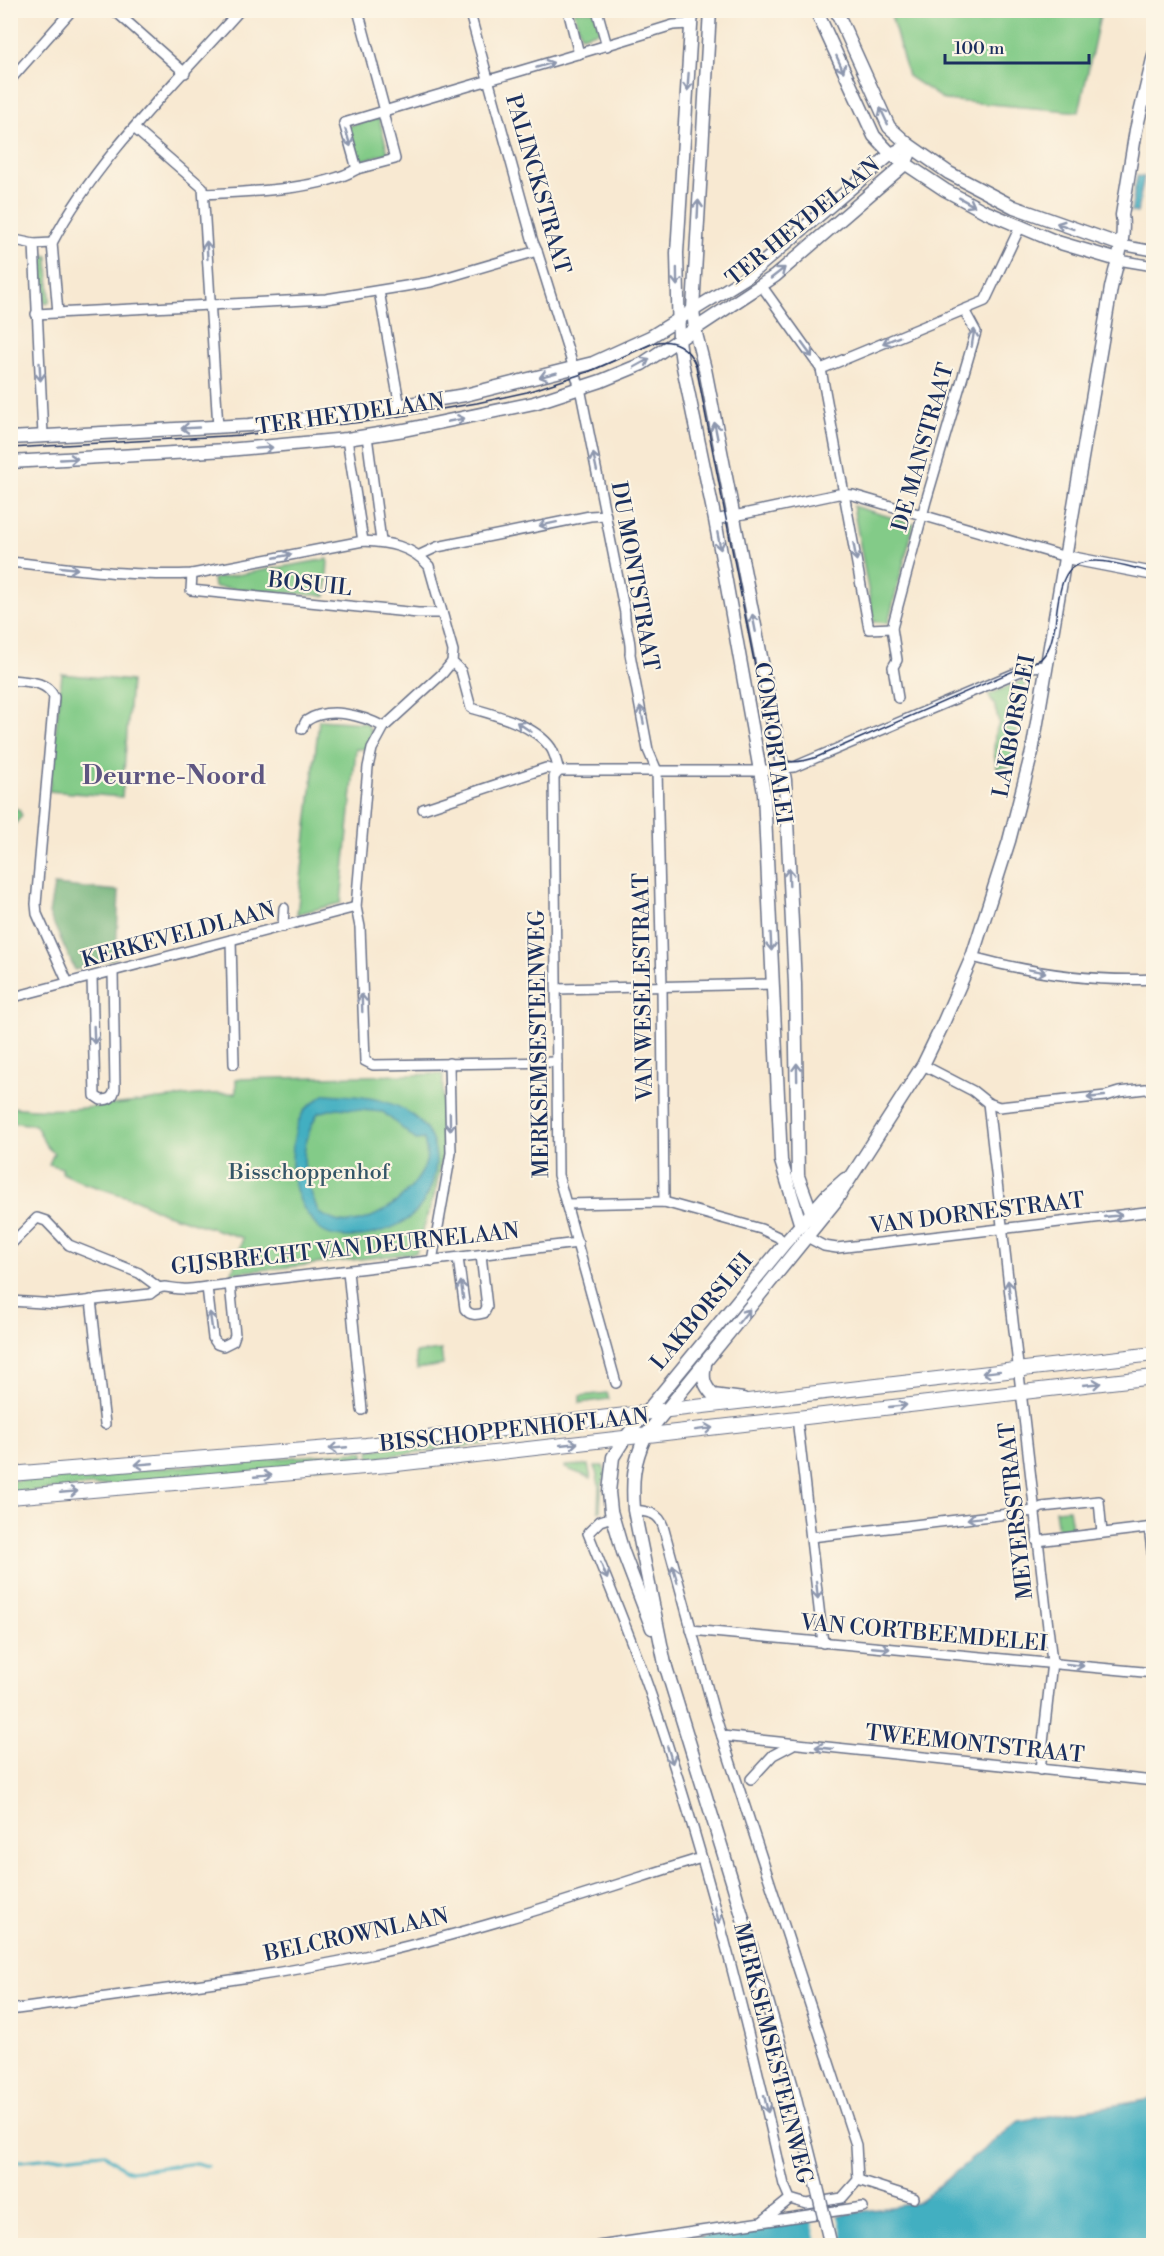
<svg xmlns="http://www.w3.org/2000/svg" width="1164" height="2256" viewBox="0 0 1164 2256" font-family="'Libre Bodoni',serif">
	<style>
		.green { fill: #83cb88; stroke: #4f7d73; stroke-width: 1.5 }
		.forest { fill: #6aaf74; stroke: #426f69; stroke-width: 1.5 }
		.water { fill: #43afc1; stroke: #2f6f90; stroke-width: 1.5; fill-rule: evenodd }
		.pier { fill: #f8e9d2 }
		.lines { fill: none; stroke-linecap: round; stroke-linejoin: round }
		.stream { stroke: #43afc1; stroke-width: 3 }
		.street-casing { stroke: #687087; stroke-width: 12 }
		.secondary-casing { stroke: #687087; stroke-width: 15 }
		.primary-casing { stroke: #687087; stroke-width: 16 }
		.street { stroke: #fff; stroke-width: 9 }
		.secondary { stroke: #fff; stroke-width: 12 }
		.primary { stroke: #fff; stroke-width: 14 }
		.tram { stroke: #1b2f5e; stroke-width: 1.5 }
		.secondary-bridge-casing { stroke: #687087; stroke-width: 15; stroke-linecap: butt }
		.secondary-bridge { stroke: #fff; stroke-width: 12 }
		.oneway { stroke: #8d97ae }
		.labels { text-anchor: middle; stroke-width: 4.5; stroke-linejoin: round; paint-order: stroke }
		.street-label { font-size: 22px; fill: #1b2f5e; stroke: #fcf5e5 }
		.park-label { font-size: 22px; fill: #355668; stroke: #fcf5e5 }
		.quarter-label { font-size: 26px; font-weight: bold; fill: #5e5682; stroke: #fcf5e5 }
	</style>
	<rect width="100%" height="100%" fill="#fcf5e5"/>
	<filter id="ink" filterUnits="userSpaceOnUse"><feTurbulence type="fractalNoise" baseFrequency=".0167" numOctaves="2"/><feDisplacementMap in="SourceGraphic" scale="12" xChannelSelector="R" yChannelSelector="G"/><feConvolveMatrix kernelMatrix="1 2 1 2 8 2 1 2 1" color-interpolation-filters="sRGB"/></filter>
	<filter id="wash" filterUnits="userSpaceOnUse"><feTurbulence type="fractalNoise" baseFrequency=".008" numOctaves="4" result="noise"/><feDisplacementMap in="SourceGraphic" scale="24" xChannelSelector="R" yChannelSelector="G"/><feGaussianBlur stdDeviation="1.35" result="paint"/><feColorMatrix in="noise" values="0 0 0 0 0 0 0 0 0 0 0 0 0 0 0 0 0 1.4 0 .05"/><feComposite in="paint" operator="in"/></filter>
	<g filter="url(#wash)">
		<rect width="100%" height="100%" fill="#f8e9d2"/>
		<g class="green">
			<polygon points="574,11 594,11 600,31 581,36"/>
			<polygon points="890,11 1101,11 1079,112 944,100 908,76"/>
			<polygon points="379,118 388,153 359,161 348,126"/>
			<polygon points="44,255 48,256 50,301 47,304 44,302 41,257"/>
			<polygon points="853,506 914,524 888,623 874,622"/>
			<polygon points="328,559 326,596 214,587 213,579"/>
			<polygon points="62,674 131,681 122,797 49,791"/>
			<polygon points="1026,679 1010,766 997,768 994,753 995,734 999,723 994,703 988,695"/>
			<polygon points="319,720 366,723 372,732 366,749 356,749 341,903 297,914"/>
			<polygon points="11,806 19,810 22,816 15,824 11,823"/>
			<path d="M443 1074V1150L436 1189 416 1253 232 1273 243 1238 163 1213 137 1200 84 1183 62 1173V1168L49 1164 54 1153C40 1143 44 1136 35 1125L11 1122V1107C86 1117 160 1093 236 1093V1079Z"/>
			<polygon points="441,1350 443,1365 417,1369 415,1353"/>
			<polygon points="607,1393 609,1399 580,1403 580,1396"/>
			<polygon points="583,1424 584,1432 386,1456 370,1462 369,1450"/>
			<polygon points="364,1451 365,1463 11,1493 11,1481"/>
			<polygon points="588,1465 591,1478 565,1468 565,1466"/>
			<polygon points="595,1466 603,1466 606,1475 601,1488 600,1511 598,1511 599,1485"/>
			<polygon points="1069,1509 1072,1527 1058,1530 1055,1510"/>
		</g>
		<polygon class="forest" points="54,885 119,891 116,958 75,970 49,914"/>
		<g class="water">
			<polygon points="1137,176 1144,177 1137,213 1131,212"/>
			<path d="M325 1094C361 1096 401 1097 425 1128 444 1153 436 1189 416 1212 398 1232 342 1247 319 1229 315 1225 312 1219 308 1215 299 1203 293 1183 292 1168 292 1150 293 1127 304 1111 309 1105 319 1099 325 1094ZM337 1108 383 1112 416 1140 424 1139C425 1146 428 1155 426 1162 417 1192 373 1227 340 1222 333 1221 325 1216 319 1213 303 1175 296 1151 318 1113Z"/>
			<polygon points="1153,2099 1153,2245 640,2246 917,2203 1019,2121"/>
		</g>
		<polygon class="pier" points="837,2213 845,2245 818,2245 811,2217"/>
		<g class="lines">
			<polyline class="stream" points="10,2162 104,2153 124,2169 131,2171 197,2163 207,2166"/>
		</g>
	</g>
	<g filter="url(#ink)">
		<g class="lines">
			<defs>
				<g id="street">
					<polyline points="114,10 185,73"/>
					<path d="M358 10 385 111 384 117 395 159 357 169 344 123C453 90 564 59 673 25L691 24"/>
					<path d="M469 10 533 242 537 251 580 388 625 613C624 627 632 639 630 654L648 750 657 771 662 986 664 1202"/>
					<polyline points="568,10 579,54"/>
					<polyline points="597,10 607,46"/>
					<polyline points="10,80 72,10"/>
					<polyline points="134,128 203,188 218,427"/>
					<path d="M204 194C247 192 321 190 357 169"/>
					<path d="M10 239 34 244 52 243C97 157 176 83 240 10"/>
					<polyline points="52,243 58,313"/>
					<polyline points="34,244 43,435"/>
					<polyline points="1121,245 1154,251"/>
					<polyline points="1118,260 1154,266"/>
					<polyline points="761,285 821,369 869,629 892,628"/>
					<polyline points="379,291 400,407"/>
					<polyline points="36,314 326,299 431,282 537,251"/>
					<polyline points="821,369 985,301 1020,227"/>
					<polyline points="367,436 381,541"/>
					<polyline points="347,439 363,541"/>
					<polyline points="715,520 838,494 853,495 1066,557"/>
					<polyline points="420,555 437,547 590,516 606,515"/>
					<path d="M10 562C71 568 131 577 192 574L363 541C388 542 412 546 429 566L453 651 452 662 461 671 471 708C496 715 535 725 551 748 555 754 557 764 559 771"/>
					<polyline points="192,574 191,590 418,613 442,613"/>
					<polyline points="452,662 443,673 384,727 372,749 368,767 356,907 360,927 365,1061 373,1065 557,1062"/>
					<path d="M10 680C27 682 46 680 54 697L36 904 37 914 68 983"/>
					<polyline points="898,698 893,667 897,660 892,628 926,501 976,332 964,310"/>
					<path d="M302 729 306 721C328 706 362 715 384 727"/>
					<polyline points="559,771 554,777 558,1175 616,1383"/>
					<polyline points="423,809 546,768 559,771 757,771 794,767 1030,667 1047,666"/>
					<polyline points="283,927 284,908"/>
					<polyline points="231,940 234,1064"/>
					<path d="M972 957C1031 973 1093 982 1154 979"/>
					<path d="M92 977 95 1096 101 1100C109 1100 113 1098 115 1089L113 971"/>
					<polyline points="557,989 772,984"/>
					<polyline points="10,998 356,907"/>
					<polyline points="923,1065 973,1091 988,1103 999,1107 1106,1096 1119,1092 1154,1088"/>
					<polyline points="988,1103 1052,1662 1040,1770"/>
					<polyline points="566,1204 664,1202 761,1229 778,1237 785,1243"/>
					<polyline points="807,1237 824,1246 837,1248 1154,1211"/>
					<polyline points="10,1245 37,1218 46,1221 69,1245 139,1273 158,1287"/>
					<path d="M458 1258 465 1309C470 1316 476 1315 484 1313L487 1307 481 1255"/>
					<polyline points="432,1261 451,1153 449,1063"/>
					<polyline points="348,1271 362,1410"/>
					<polyline points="207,1287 213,1338 217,1344 223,1346 233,1341 235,1335 230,1284"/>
					<polyline points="91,1300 105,1424"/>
					<path d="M10 1301 58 1304 150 1294C164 1282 167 1289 182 1289 190 1290 199 1288 207 1287L578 1243"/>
					<polyline points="797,1418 823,1643"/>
					<path d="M612 1517 600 1521 588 1533C610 1588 633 1642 652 1698 706 1857 747 2022 784 2185L790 2199 807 2204 842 2198 858 2180 856 2145 714 1712 663 1526C658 1512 648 1512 634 1510"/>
					<polyline points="1149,1527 1154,1567"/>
					<polyline points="811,1537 1034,1511 1042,1507 1099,1501 1102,1533"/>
					<polyline points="1037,1541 1154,1527"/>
					<polyline points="691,1630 1154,1673"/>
					<polyline points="722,1736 1154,1781"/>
					<polyline points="751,1779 773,1755 792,1745"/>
					<path d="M10 2010C129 1993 249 1981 365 1956 480 1931 590 1893 701 1858"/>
					<polyline points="858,2180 914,2198"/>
					<polyline points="764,2220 790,2199"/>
					<polyline points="598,2246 863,2207"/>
				</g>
				<g id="secondary">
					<polyline points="692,10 677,253 679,340 682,362 715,520 764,793 781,1161 801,1226"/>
					<polyline points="710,10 693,309 695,330 705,369 785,780 795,984 798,1176 816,1225"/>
					<polyline points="816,10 874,136 891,154 945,190 984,211 1057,242 1118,260"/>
					<polyline points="836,10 889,127 909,145 949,173 1014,207 1121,245"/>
					<polyline points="10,438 249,425 336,416 465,395 593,363 650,337 745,278 891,154 909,145"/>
					<polyline points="10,462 227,450 347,439 404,430 534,403 601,381 642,364 775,276 905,164 912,148"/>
					<polyline points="1066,557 1154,574"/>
					<path d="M705 1365C702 1379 704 1385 713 1395L743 1399"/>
					<polyline points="652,1628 623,1552 611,1511 609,1492 613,1457 625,1438 785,1243 827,1195 845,1179"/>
					<polyline points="665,1664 732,1881 792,2087 814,2175"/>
					<path d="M666 1669 634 1510C632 1480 633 1463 646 1435L835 1202 923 1065 941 1028 972 957 1009 841 1032 752 1111 288C1116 265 1126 239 1122 215L1136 130 1154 55"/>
				</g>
				<g id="primary">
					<polyline points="10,1474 366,1445 1154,1354"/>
					<polyline points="10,1497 388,1465 1154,1377"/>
				</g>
			</defs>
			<use href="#street" class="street-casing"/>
			<use href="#secondary" class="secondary-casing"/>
			<use href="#primary" class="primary-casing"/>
			<use href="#street" class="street"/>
			<use href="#secondary" class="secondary"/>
			<use href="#primary" class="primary"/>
			<path class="tram" d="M10 448 243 435 371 421 477 403 527 392 588 372 654 343C673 338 689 347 696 366L770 743C778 766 797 764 817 757L1041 659C1051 649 1052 638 1055 625 1057 610 1058 592 1064 579 1077 546 1128 567 1154 573"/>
			<defs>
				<polyline id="secondary-bridge" points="814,2175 831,2246"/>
			</defs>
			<use href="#secondary-bridge" class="secondary-bridge-casing"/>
			<use href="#secondary-bridge" class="secondary-bridge"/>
		</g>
		<defs><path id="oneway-shaft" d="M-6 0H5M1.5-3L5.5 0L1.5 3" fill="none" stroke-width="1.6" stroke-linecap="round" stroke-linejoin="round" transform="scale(1.5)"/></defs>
		<g class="oneway">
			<use href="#oneway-shaft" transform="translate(840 64) rotate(66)"/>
			<use href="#oneway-shaft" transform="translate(545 65) rotate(-17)"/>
			<use href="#oneway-shaft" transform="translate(688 82) rotate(94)"/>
			<use href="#oneway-shaft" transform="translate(884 116) rotate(-115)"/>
			<use href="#oneway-shaft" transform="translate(348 138) rotate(73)"/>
			<use href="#oneway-shaft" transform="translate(967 202) rotate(29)"/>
			<use href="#oneway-shaft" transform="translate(698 209) rotate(-87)"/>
			<use href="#oneway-shaft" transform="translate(1065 226) rotate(-160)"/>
			<use href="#oneway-shaft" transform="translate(207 250) rotate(-93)"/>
			<use href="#oneway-shaft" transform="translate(778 273) rotate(-38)"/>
			<use href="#oneway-shaft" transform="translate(677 277) rotate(89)"/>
			<use href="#oneway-shaft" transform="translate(973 338) rotate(-81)"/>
			<use href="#oneway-shaft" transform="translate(891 340) rotate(158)"/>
			<use href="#oneway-shaft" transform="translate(807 350) rotate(54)"/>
			<use href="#oneway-shaft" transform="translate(642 363) rotate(-29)"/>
			<use href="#oneway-shaft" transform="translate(40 372) rotate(87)"/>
			<use href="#oneway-shaft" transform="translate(548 375) rotate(165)"/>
			<use href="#oneway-shaft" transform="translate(456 420) rotate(-11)"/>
			<use href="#oneway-shaft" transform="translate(190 428) rotate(177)"/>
			<use href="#oneway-shaft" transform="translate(716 431) rotate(-101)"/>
			<use href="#oneway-shaft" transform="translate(264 448) rotate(-4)"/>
			<use href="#oneway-shaft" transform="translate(69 459) rotate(-3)"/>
			<use href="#oneway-shaft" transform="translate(595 462) rotate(-102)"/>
			<use href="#oneway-shaft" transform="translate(548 524) rotate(168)"/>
			<use href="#oneway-shaft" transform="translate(719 541) rotate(79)"/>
			<use href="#oneway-shaft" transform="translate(855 552) rotate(80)"/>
			<use href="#oneway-shaft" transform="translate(283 556) rotate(-11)"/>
			<use href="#oneway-shaft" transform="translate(69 568) rotate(6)"/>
			<use href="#oneway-shaft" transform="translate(754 623) rotate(-101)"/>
			<use href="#oneway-shaft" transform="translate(642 715) rotate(-101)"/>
			<use href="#oneway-shaft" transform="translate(524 727) rotate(-146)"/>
			<use href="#oneway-shaft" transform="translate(789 877) rotate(-92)"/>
			<use href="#oneway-shaft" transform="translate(771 942) rotate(87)"/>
			<use href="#oneway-shaft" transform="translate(1037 971) rotate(10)"/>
			<use href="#oneway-shaft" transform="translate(362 1003) rotate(-92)"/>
			<use href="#oneway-shaft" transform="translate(94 1035) rotate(88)"/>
			<use href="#oneway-shaft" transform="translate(797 1072) rotate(-91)"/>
			<use href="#oneway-shaft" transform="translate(1096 1097) rotate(174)"/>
			<use href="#oneway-shaft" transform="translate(450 1122) rotate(89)"/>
			<use href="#oneway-shaft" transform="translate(1113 1216) rotate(-6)"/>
			<use href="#oneway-shaft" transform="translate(1009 1289) rotate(-97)"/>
			<use href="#oneway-shaft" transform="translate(462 1290) rotate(-98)"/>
			<use href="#oneway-shaft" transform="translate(744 1316) rotate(-51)"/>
			<use href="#oneway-shaft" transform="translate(211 1321) rotate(-98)"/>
			<use href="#oneway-shaft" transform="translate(991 1372) rotate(173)"/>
			<use href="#oneway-shaft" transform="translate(1092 1384) rotate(-6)"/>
			<use href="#oneway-shaft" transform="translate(898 1406) rotate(-6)"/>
			<use href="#oneway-shaft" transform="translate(704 1429) rotate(-7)"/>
			<use href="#oneway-shaft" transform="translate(569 1444) rotate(-6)"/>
			<use href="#oneway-shaft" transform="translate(338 1448) rotate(175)"/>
			<use href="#oneway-shaft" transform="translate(144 1464) rotate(175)"/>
			<use href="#oneway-shaft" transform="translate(263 1476) rotate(-5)"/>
			<use href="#oneway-shaft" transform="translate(69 1492) rotate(-5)"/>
			<use href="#oneway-shaft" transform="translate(976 1518) rotate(173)"/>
			<use href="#oneway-shaft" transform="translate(604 1571) rotate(68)"/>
			<use href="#oneway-shaft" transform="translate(675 1574) rotate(-106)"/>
			<use href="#oneway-shaft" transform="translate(817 1590) rotate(84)"/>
			<use href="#oneway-shaft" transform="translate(881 1648) rotate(5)"/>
			<use href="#oneway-shaft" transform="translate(1075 1665) rotate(6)"/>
			<use href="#oneway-shaft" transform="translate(824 1748) rotate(-174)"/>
			<use href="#oneway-shaft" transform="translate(670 1755) rotate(73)"/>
			<use href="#oneway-shaft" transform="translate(717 1915) rotate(75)"/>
			<use href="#oneway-shaft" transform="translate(766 2104) rotate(77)"/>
		</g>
	</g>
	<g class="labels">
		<g class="street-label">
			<text transform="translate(539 184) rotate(74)" y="8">PALINCKSTRAAT</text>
			<text transform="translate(802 221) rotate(-39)" y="8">TER HEYDELAAN</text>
			<text transform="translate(350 413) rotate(-8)" y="8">TER HEYDELAAN</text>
			<text transform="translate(922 447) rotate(-74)" y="8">DE MANSTRAAT</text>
			<text transform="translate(636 576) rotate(80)" y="8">DU MONTSTRAAT</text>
			<text transform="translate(310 583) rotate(6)" y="8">BOSUIL</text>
			<text transform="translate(1013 726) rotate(-79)" y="8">LAKBORSLEI</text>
			<text transform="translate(774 743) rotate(82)" y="8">CONFORTALEI</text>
			<text transform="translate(178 934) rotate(-15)" y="8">KERKEVELDLAAN</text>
			<text transform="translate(642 987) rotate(-91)" y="8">VAN WESELESTRAAT</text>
			<text transform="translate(538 1044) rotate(-91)" y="8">MERKSEMSESTEENWEG</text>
			<text transform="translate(977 1212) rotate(-7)" y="8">VAN DORNESTRAAT</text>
			<text transform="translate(345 1248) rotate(-6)" y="8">GIJSBRECHT VAN DEURNELAAN</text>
			<text transform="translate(701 1311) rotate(-50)" y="8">LAKBORSLEI</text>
			<text transform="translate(514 1429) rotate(-6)" y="8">BISSCHOPPENHOFLAAN</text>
			<text transform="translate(1015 1511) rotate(-96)" y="8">MEYERSSTRAAT</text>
			<text transform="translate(924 1632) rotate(5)" y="8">VAN CORTBEEMDELEI</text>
			<text transform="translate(975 1743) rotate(6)" y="8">TWEEMONTSTRAAT</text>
			<text transform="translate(356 1934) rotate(-12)" y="8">BELCROWNLAAN</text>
			<text transform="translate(774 2053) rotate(76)" y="8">MERKSEMSESTEENWEG</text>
		</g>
		<g class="park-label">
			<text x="309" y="1179">Bisschoppenhof</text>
		</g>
		<g class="quarter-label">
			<text x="174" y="784">Deurne-Noord</text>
		</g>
	</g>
	<rect width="1164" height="2256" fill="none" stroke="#fcf5e5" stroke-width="36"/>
	<path d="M945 54v9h144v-9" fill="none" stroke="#1b2f5e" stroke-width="3"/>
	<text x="954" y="54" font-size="18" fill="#1b2f5e" stroke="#fcf5e5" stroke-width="4.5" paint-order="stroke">100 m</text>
</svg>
